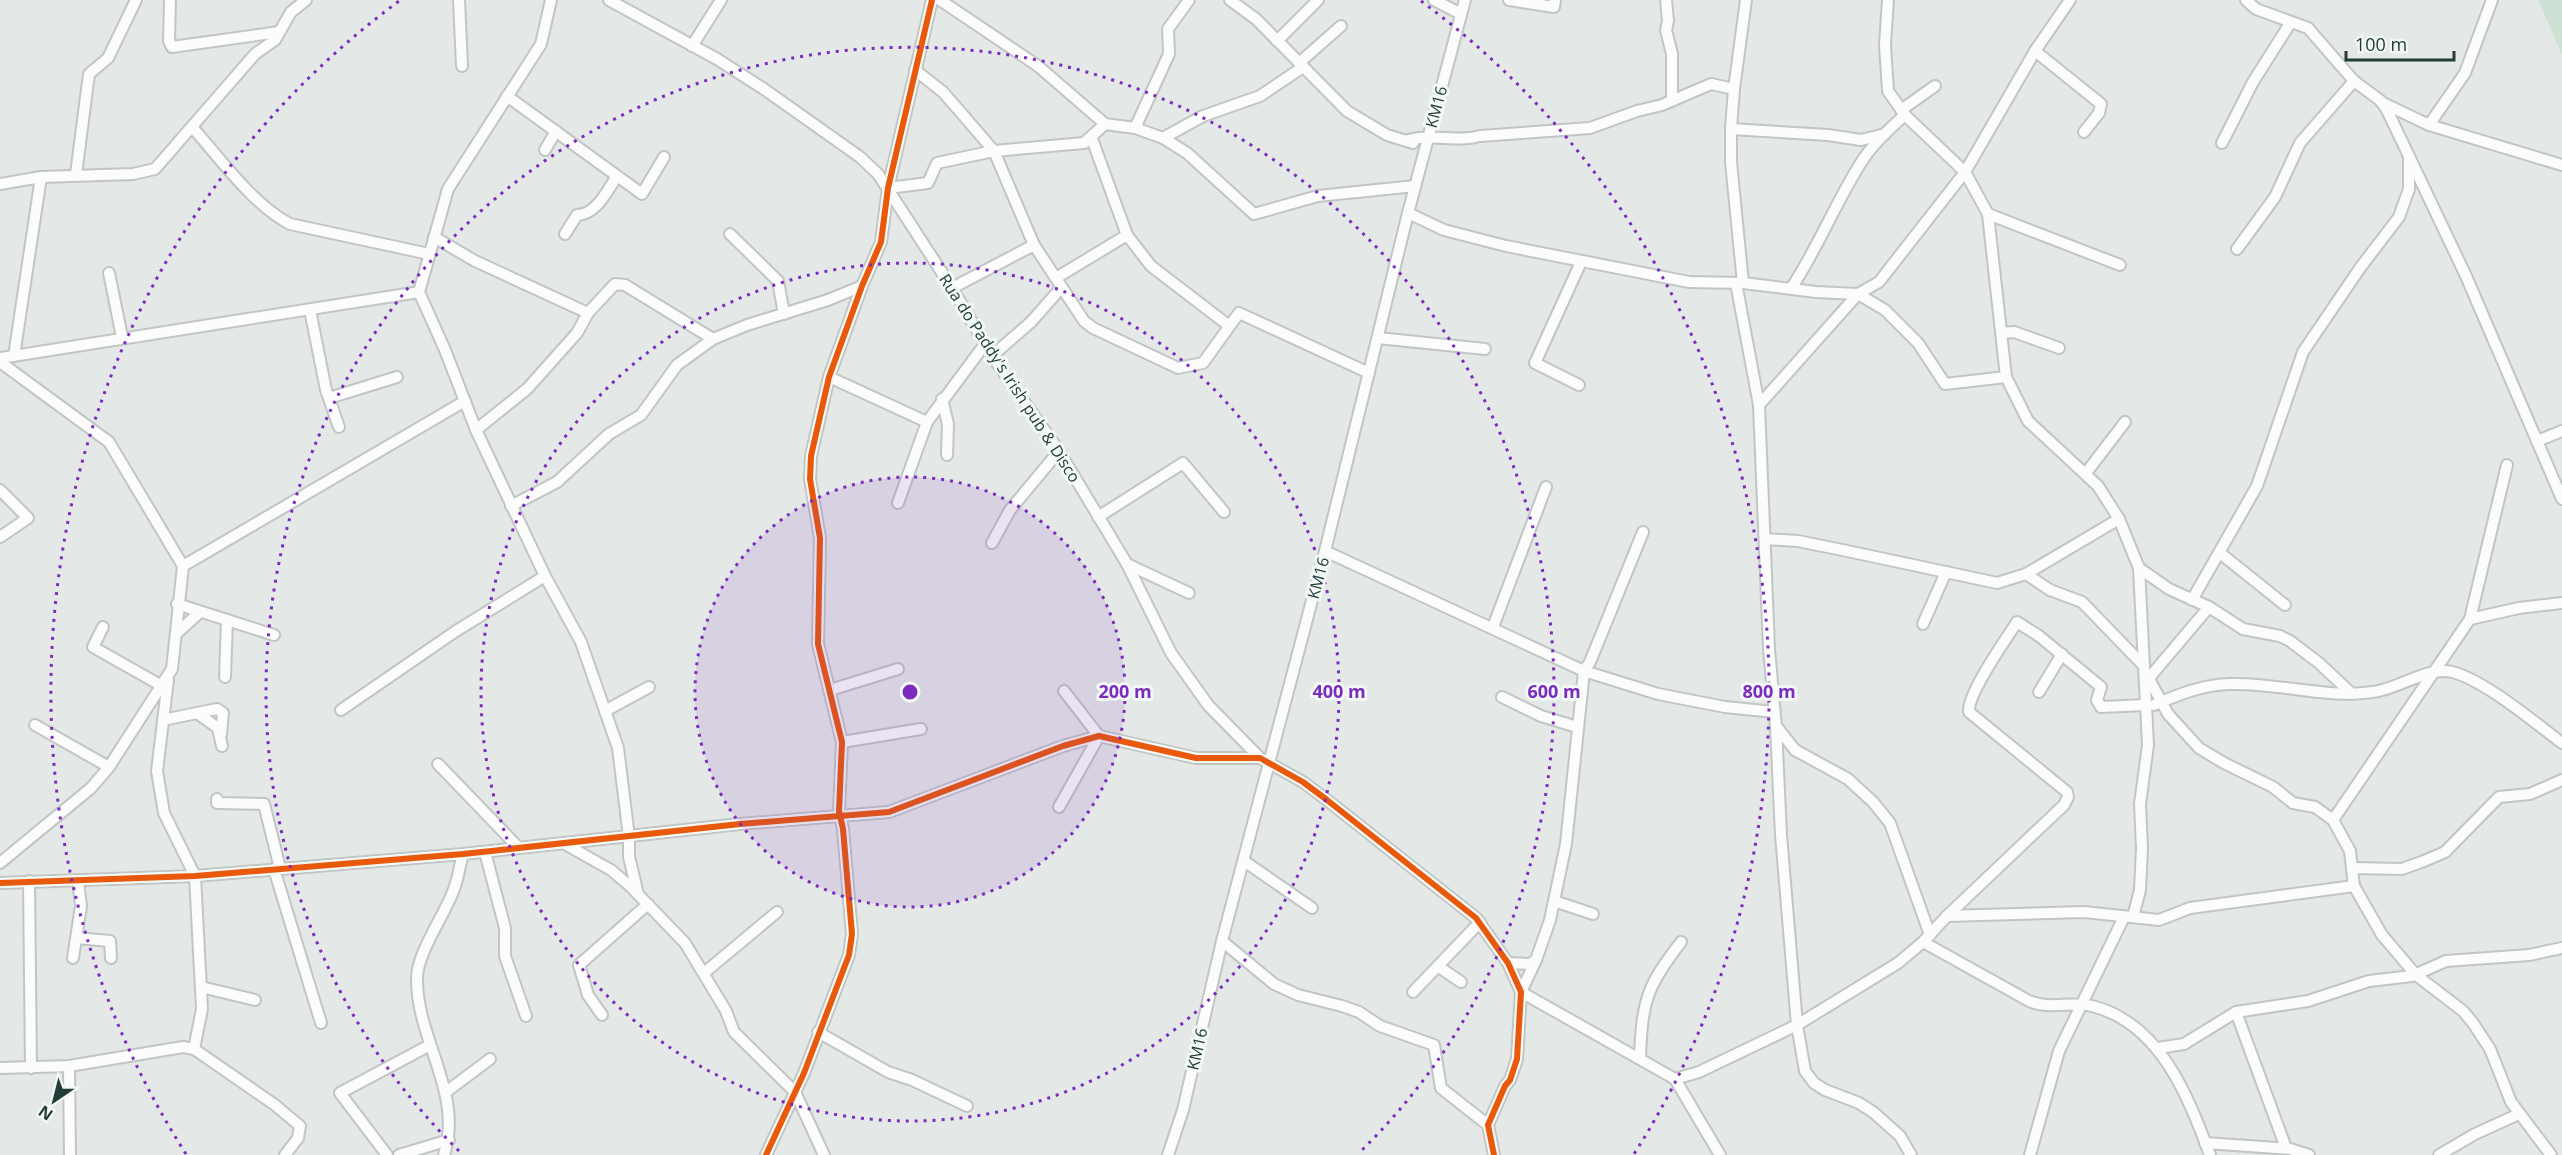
<svg xmlns="http://www.w3.org/2000/svg" width="2562" height="1155" viewBox="0 0 2562 1155" font-family="'Open Sans',sans-serif">
	<style>
		.green { fill: #cde2d5 }
		.lines { fill: none; stroke-linecap: round; stroke-linejoin: round }
		.minor-casing { stroke: #c1c6c4; stroke-width: 14 }
		.minor { stroke: #fbfcfb; stroke-width: 10 }
		.cycleway-casing { stroke: #f2f8f6; stroke-width: 10 }
		.cycleway { stroke: #e8590c; stroke-width: 6 }
		.ring { fill: none; stroke: #7b2cbf; stroke-width: 3; stroke-dasharray: 3 6 }
		.labels { text-anchor: middle; stroke-width: 6; stroke-linejoin: round; paint-order: stroke }
		.street-label { font-size: 16px; fill: #223c37; stroke: #f2f8f6 }
		.centre { fill: #7b2cbf; stroke: #f2f8f6; stroke-width: 3 }
		.ring-label { font-size: 18px; text-anchor: middle; font-weight: bold; fill: #7b2cbf; stroke: #f2f8f6; stroke-width: 6; stroke-linejoin: round; paint-order: stroke }
	</style>
	<rect width="100%" height="100%" fill="#e4e9e7"/>
	<polygon class="green" points="2538,0 2562,0 2562,55"/>
	<g class="lines">
		<defs>
			<g id="minor">
				<polyline points="170,0 169,41 172,47 279,32"/>
				<polyline points="459,0 462,66"/>
				<polyline points="551,0 541,44 448,189 419,292 445,350 476,430 545,576 581,642 618,748 629,837 629,857 638,894"/>
				<polyline points="609,0 717,59 764,89 860,157 878,174 952,288 992,356 1059,451 1127,564 1171,653 1208,705 1260,758"/>
				<polyline points="940,0 1038,66 1105,124 1135,128 1163,138 1187,153 1254,214 1318,196 1415,186"/>
				<polyline points="1230,0 1256,19 1347,111 1387,135 1413,143"/>
				<polyline points="1434,0 1461,14"/>
				<polyline points="1509,0 1554,7 1555,0"/>
				<polyline points="1666,0 1668,21 1666,30 1672,54 1672,101"/>
				<polyline points="1746,0 1734,89 1731,129 1828,135 1861,140 1885,134"/>
				<polyline points="1888,0 1885,45 1888,91 1905,115 1965,172 1988,214 2006,377 2028,421 2098,486 2119,519 2139,568 2148,745 2140,804 2142,848 2140,890 2133,917"/>
				<polyline points="2246,0 2256,9 2308,28 2354,81 2381,101 2387,110 2466,276 2562,499"/>
				<polyline points="1277,41 1318,0"/>
				<polyline points="692,46 721,0"/>
				<polyline points="2035,51 2101,104 2099,113 2084,132"/>
				<polyline points="1299,63 1341,26"/>
				<polyline points="915,70 943,92 994,151 1034,245"/>
				<polyline points="507,96 642,194 664,157"/>
				<polyline points="2381,102 2429,125 2562,165"/>
				<polyline points="1901,110 1935,86"/>
				<polyline points="2429,125 2465,73 2492,0"/>
				<path d="M192 127C220 158 253 205 290 224L429 254"/>
				<polyline points="1135,128 1169,54 1168,29 1189,0"/>
				<polyline points="1731,129 1731,162 1743,283"/>
				<polyline points="1163,138 1203,116 1260,96 1303,67"/>
				<polyline points="1092,139 1127,235"/>
				<path d="M1408 140C1436 133 1454 143 1480 136L1590 128 1637 111 1662 105 1711 84 1734 89"/>
				<polyline points="2222,143 2253,82 2291,22"/>
				<polyline points="545,150 556,131"/>
				<polyline points="76,174 89,74 108,58 136,0"/>
				<polyline points="0,184 41,177 133,174 155,169 255,54 275,40 291,12 306,0"/>
				<polyline points="888,188 928,183 937,163 994,151 1084,143 1105,124"/>
				<polyline points="1408,213 1444,230 1506,246 1689,282 1743,283 1816,292 1858,294 1885,310 1918,343 1945,384 2006,377"/>
				<polyline points="1988,214 2120,265"/>
				<path d="M565 234 577 215C597 214 607 191 617 176"/>
				<polyline points="730,234 778,281 784,314"/>
				<polyline points="434,237 475,261 588,313"/>
				<polyline points="2237,249 2275,197 2300,143 2354,81"/>
				<polyline points="109,273 122,337"/>
				<polyline points="1056,278 1127,235 1151,266 1228,325"/>
				<polyline points="1736,283 1759,405 1769,649 1776,727 1781,835 1797,1025 1805,1071 1814,1083 1825,1090 1859,1103 1873,1112 1900,1136 1911,1155"/>
				<path d="M1792 287C1819 246 1837 199 1864 158 1875 142 1890 128 1905 115"/>
				<polyline points="952,288 1034,245 1084,321 1093,328 1178,368 1203,363 1239,313 1369,373"/>
				<polyline points="310,310 326,390 339,427"/>
				<polyline points="2001,333 2014,332 2059,348"/>
				<polyline points="1378,338 1485,349"/>
				<polyline points="14,356 41,177"/>
				<polyline points="992,356 1031,322 1061,288"/>
				<polyline points="0,358 419,292"/>
				<polyline points="0,362 109,442 183,566 172,669 109,767 91,788 0,863"/>
				<polyline points="829,377 927,422"/>
				<polyline points="1579,385 1535,363 1581,262"/>
				<polyline points="329,398 397,377"/>
				<polyline points="942,399 948,424 947,455"/>
				<polyline points="1759,405 1858,294 1879,282 1965,172 2035,51 2070,0"/>
				<polyline points="476,430 527,389 577,333 588,313 615,284 625,285 713,339"/>
				<polyline points="2537,441 2562,431"/>
				<polyline points="2086,473 2125,422"/>
				<polyline points="0,490 28,518 0,537"/>
				<polyline points="898,503 927,422 985,344"/>
				<polyline points="511,506 557,482 609,434 641,415 677,365 713,339 747,325 828,300 862,286"/>
				<polyline points="1098,517 1183,463 1224,512"/>
				<polyline points="1765,539 1798,541 1852,552 1997,583 2026,574 2050,590 2082,602 2144,666"/>
				<polyline points="992,543 1010,510 1059,451"/>
				<polyline points="1325,551 1584,671 1658,694 1725,707 1774,712"/>
				<polyline points="2220,553 2285,605"/>
				<polyline points="1127,564 1189,593"/>
				<polyline points="183,566 465,401"/>
				<polyline points="2139,568 2169,589 2209,607 2243,629 2280,636 2290,641 2319,663 2352,694"/>
				<polyline points="2026,574 2119,519"/>
				<polyline points="2192,600 2257,486 2303,352 2360,268 2399,217 2409,189 2409,157"/>
				<polyline points="177,604 274,635"/>
				<polyline points="2470,619 2519,608 2562,603"/>
				<polyline points="1923,624 1946,572"/>
				<polyline points="103,627 93,647 162,686"/>
				<polyline points="1493,627 1546,487"/>
				<polyline points="177,633 200,612"/>
				<polyline points="2147,675 2168,714 2199,748 2224,763 2273,787 2293,803 2315,807 2333,820 2350,851 2354,886 2382,935 2416,975 2463,1011 2473,1023 2490,1049 2511,1102 2551,1155"/>
				<polyline points="225,677 227,620"/>
				<polyline points="2149,678 2209,607"/>
				<polyline points="168,680 157,771 164,813 195,876 202,1009 194,1049"/>
				<polyline points="830,690 898,669"/>
				<polyline points="2039,692 2062,654"/>
				<polyline points="1502,697 1541,716 1577,727"/>
				<path d="M2154 705C2177 695 2202 685 2228 684 2277 682 2324 699 2373 692 2400 689 2430 664 2456 673 2489 684 2534 722 2562 743"/>
				<polyline points="341,710 456,631 545,576"/>
				<polyline points="605,711 649,687"/>
				<polyline points="197,713 217,709 223,713 221,734"/>
				<polyline points="163,720 197,713 218,728 222,746"/>
				<polyline points="35,725 109,767"/>
				<polyline points="1777,727 1795,750 1848,779 1873,802 1890,823 1930,935"/>
				<polyline points="842,742 921,729"/>
				<polyline points="438,764 518,847"/>
				<polyline points="217,799 217,803 264,804 280,868"/>
				<polyline points="1059,807 1099,736 1064,691"/>
				<polyline points="2333,820 2470,619 2507,465"/>
				<polyline points="563,843 611,870 630,886 685,943 726,1011 734,1032 795,1092 824,1155"/>
				<polyline points="485,852 505,928 505,956 526,1016"/>
				<polyline points="1244,861 1312,908"/>
				<polyline points="2353,868 2402,869 2424,861 2445,852 2499,797 2530,794 2562,780"/>
				<polyline points="274,869 321,1023"/>
				<polyline points="29,881 31,1068"/>
				<polyline points="0,883 195,876 463,854 740,824 889,812 1063,746 1099,736 1196,758 1260,758 1303,782 1327,800 1476,918 1508,963 1521,992 1517,1059 1510,1080 1505,1086 1488,1125 1494,1155"/>
				<polyline points="1554,901 1593,914"/>
				<polyline points="1947,916 2084,912 2159,920 2190,908 2354,886"/>
				<polyline points="77,938 110,941 111,958"/>
				<polyline points="1222,941 1274,984 1298,995 1342,1006 1359,1012 1380,1026 1434,1045 1441,1088 1488,1125"/>
				<path d="M1923 942 2029 1001C2051 1010 2070 1001 2092 1006 2160 1023 2188 1096 2210 1155"/>
				<polyline points="73,958 81,906 78,880"/>
				<polyline points="1536,960 1521,992 1675,1079 1720,1155"/>
				<polyline points="1508,963 1530,964 1536,960 1550,920 1566,844 1584,671 1590,662 1643,532"/>
				<polyline points="1439,967 1461,982"/>
				<polyline points="704,973 777,912"/>
				<polyline points="201,987 255,1000"/>
				<polyline points="1413,992 1480,922"/>
				<polyline points="2236,1012 2286,1148"/>
				<polyline points="602,1015 588,995 579,965 648,904"/>
				<polyline points="818,1032 888,1072 912,1080 967,1106"/>
				<polyline points="2158,1048 2184,1044 2236,1012 2308,1001 2369,981 2412,976 2446,961 2529,955 2562,948"/>
				<path d="M1640 1058C1642 1002 1646 987 1681 942"/>
				<polyline points="69,1066 70,1155"/>
				<polyline points="0,1068 69,1066 183,1047 194,1049 275,1105 300,1126 298,1138 285,1155"/>
				<path d="M1675 1079 1699 1072 1797 1025 1898 963 1923 942 1947 916 2064 805 2068 797 2067 792 1969 712C1967 694 2006 639 2017 622L2039 636 2101 687 2097 700 2101 707 2145 705"/>
				<polyline points="446,1092 490,1059"/>
				<polyline points="2205,1143 2290,1149 2309,1155"/>
				<polyline points="387,1155 340,1093 430,1045"/>
				<polyline points="399,1155 449,1140"/>
				<path d="M444 1155C464 1093 416 1039 417 978 417 954 443 917 452 894 458 882 459 867 463 854"/>
				<polyline points="766,1155 804,1073 849,955 852,934 843,829 839,811 842,742 818,644 820,538 810,479 811,456 829,377 862,286 881,242 888,188 932,0"/>
				<polyline points="1168,1155 1183,1110 1222,941 1325,551 1408,213 1465,0"/>
				<polyline points="2030,1155 2059,1051 2124,917"/>
				<polyline points="2439,1155 2475,1134 2519,1114"/>
			</g>
		</defs>
		<use href="#minor" class="minor-casing"/>
		<use href="#minor" class="minor"/>
		<defs>
			<g id="cycleway">
				<polyline points="0,883 195,876 463,854 740,824 889,812 1063,746 1099,736 1196,758 1260,758 1303,782 1327,800 1476,918 1508,963 1521,992 1517,1059 1510,1080 1505,1086 1488,1125 1494,1155"/>
				<polyline points="766,1155 804,1073 849,955 852,934 843,829 839,811 842,742 818,644 820,538 810,479 811,456 829,377 862,286 881,242 888,188 932,0"/>
			</g>
		</defs>
		<use href="#cycleway" class="cycleway-casing"/>
		<use href="#cycleway" class="cycleway"/>
	</g>
	<circle cx="910" cy="692" r="215" fill="#7b2cbf" fill-opacity=".12"/>
	<g class="ring">
		<circle cx="910" cy="692" r="215"/>
		<circle cx="910" cy="692" r="429"/>
		<path d="M459 1151A644 644 0 1 1 1361 1151"/>
		<path d="M186 1154A859 859 0 0 1 399 1M1421 1A859 859 0 0 1 1634 1154"/>
	</g>
	<g class="labels">
		<g class="street-label">
			<text transform="translate(1436 107) rotate(-75)" y="6">KM16</text>
			<text transform="translate(1010 378) rotate(57)" y="6">Rua do Paddy's Irish pub &amp; Disco</text>
			<text transform="translate(1318 578) rotate(-75)" y="6">KM16</text>
			<text transform="translate(1197 1049) rotate(-77)" y="6">KM16</text>
		</g>
	</g>
	<circle cx="910" cy="692" r="9" class="centre"/>
	<g class="ring-label">
		<text x="1125" y="698">200 m</text>
		<text x="1339" y="698">400 m</text>
		<text x="1554" y="698">600 m</text>
		<text x="1769" y="698">800 m</text>
	</g>
	<g transform="translate(54 1101) rotate(215)" stroke="#f2f8f6" stroke-width="4.5" paint-order="stroke">
	<path d="M0-4.5L10 22L0 15L-10 22Z" fill="#223c37"/>
	<text y="-9" font-size="16" font-weight="bold" text-anchor="middle" fill="#223c37">N</text>
	</g>
	<path d="M2346 51v9h108v-9" fill="none" stroke="#223c37" stroke-width="3"/>
	<text x="2355" y="51" font-size="18" fill="#223c37" stroke="#f2f8f6" stroke-width="4.5" paint-order="stroke">100 m</text>
</svg>
